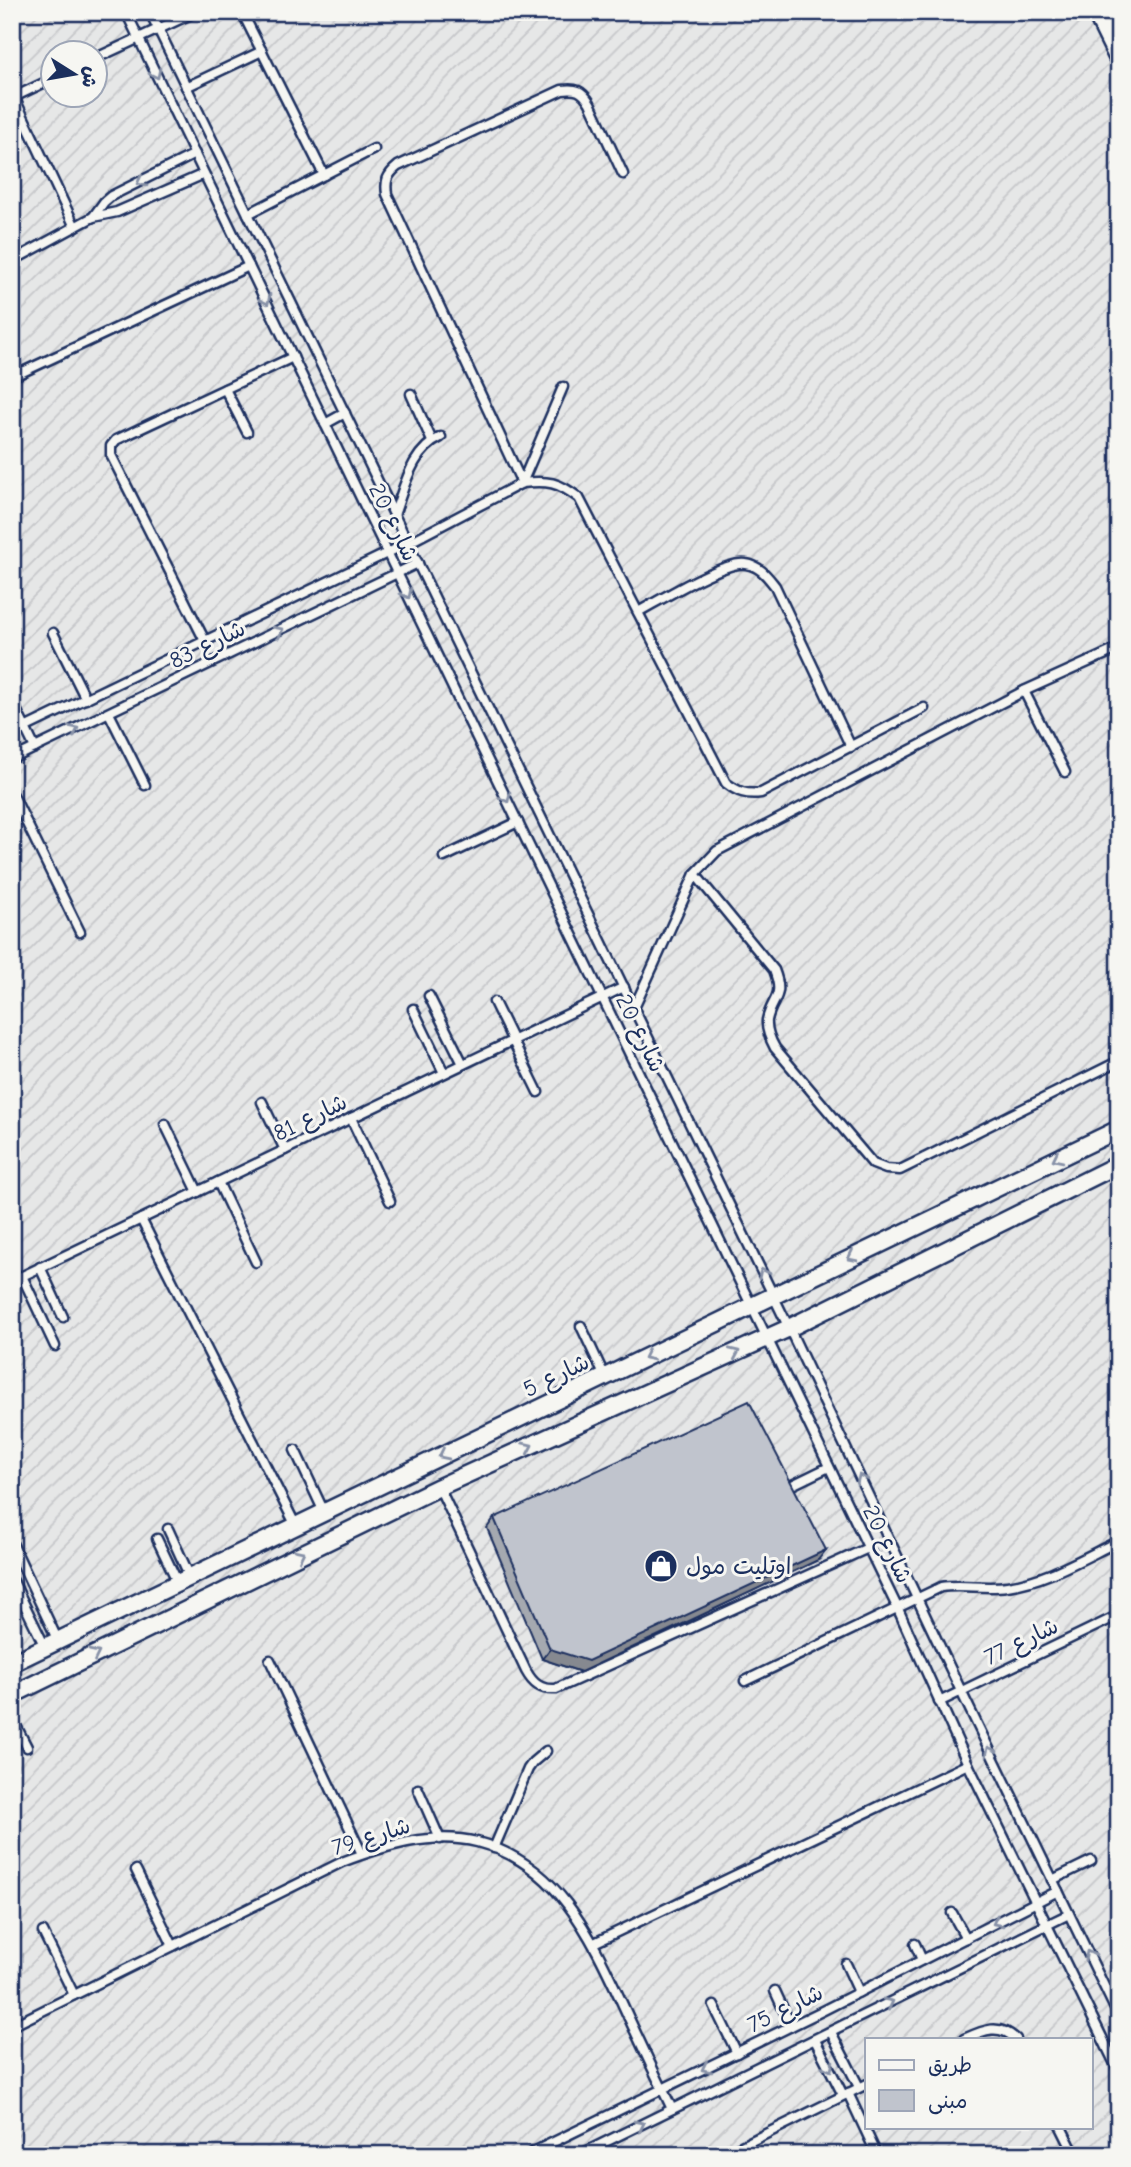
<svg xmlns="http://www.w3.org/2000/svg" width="1131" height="2167" viewBox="0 0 1131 2167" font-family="'Comic Neue','Playpen Sans Arabic',sans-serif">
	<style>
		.industrial { fill: url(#industrial-furrows); fill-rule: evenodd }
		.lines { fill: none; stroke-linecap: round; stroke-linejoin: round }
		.service-casing { stroke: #1b2f5e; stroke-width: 13 }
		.minor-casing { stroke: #1b2f5e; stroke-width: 21 }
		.service { stroke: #f6f6f2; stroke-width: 8 }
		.minor { stroke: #f6f6f2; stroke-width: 16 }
		.wall { fill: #a5a9b0; stroke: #1b2f5e; stroke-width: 2 }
		.shaded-wall { fill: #868990; stroke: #1b2f5e; stroke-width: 2 }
		.building { fill: #c0c4cd; stroke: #1b2f5e; stroke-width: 2 }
		.oneway { stroke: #8892a8 }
		.labels { text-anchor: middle; stroke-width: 6; stroke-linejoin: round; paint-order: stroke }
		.street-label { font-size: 23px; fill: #1b2f5e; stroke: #f6f6f2 }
		.poi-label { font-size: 23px; fill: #1b2f5e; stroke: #f6f6f2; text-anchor: start }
	</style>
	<defs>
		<pattern id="industrial-furrows" width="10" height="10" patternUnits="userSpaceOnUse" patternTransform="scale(1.75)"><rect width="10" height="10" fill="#e6e7e7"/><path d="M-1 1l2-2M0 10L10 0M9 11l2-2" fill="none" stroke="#c5c6c9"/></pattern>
	</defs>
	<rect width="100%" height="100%" fill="#f6f6f2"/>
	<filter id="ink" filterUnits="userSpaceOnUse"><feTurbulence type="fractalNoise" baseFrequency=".0143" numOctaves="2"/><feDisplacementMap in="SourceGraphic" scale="14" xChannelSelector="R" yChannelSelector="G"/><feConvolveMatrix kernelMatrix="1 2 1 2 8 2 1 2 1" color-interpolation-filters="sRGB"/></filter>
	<g filter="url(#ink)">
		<path class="industrial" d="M12 12H1119V2155H12ZM52 52H94V94H52ZM867 2039H1091V2127H867Z"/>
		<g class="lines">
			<defs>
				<g id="service">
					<polyline points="126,12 898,1609 968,1764 1119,2072"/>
					<polyline points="150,12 789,1328 961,1691 1119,2017"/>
					<polyline points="242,12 324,175"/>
					<polyline points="94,59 195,12"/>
					<polyline points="186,87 262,51"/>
					<polyline points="14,97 75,227"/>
					<polyline points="12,98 52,79"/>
					<polyline points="248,214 374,149"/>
					<polyline points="93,217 104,202 111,196 195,154"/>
					<polyline points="12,261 93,217 117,212 204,174"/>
					<polyline points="12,377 249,266"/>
					<polyline points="225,389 247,432"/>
					<polyline points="411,394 432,441"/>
					<polyline points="325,424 345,413"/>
					<path d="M522 483 387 194C385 181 387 175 398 166L562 90C576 88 582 90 590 103L623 174"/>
					<polyline points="522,483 563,387"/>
					<path d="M394 515C405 486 411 451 441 437"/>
					<path d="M638 612C660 600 725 560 746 564 760 566 767 576 775 586L851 747"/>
					<polyline points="53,633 86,699"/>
					<polyline points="205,641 111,455 111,446 116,440 293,357"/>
					<polyline points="1024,691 1065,772"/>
					<polyline points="12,701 35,748"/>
					<polyline points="109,713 145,785"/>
					<path d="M12 734 408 543 522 483C548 480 558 482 579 498L726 783C738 792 746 795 761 793L924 708"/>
					<polyline points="12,759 418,563"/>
					<polyline points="12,793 80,932"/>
					<polyline points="444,857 518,822"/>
					<path d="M695 874 774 970C785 998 772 997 767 1020 766 1030 770 1039 775 1048L873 1164 886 1169 900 1170 1119 1061"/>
					<polyline points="429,996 463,1064"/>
					<polyline points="494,1002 538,1092"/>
					<polyline points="634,1008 695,874 717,851 1024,691 1119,648"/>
					<polyline points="413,1009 444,1073"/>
					<polyline points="262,1102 285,1150"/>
					<polyline points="351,1118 390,1201"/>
					<polyline points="165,1124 198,1192"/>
					<polyline points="218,1182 256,1262"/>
					<polyline points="141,1219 296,1526"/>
					<polyline points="40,1267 63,1317"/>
					<polyline points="22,1276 55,1346"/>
					<polyline points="12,1281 624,987"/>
					<polyline points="581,1326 605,1377"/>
					<polyline points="295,1450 324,1512"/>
					<polyline points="790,1486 829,1467"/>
					<path d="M439 1487 526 1671C533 1684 541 1690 556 1689L868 1548"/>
					<polyline points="168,1529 190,1577"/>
					<polyline points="157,1539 178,1583"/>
					<polyline points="12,1543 58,1641"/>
					<polyline points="12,1579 45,1647"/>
					<polyline points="270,1660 362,1854"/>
					<path d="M745 1681 941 1587C963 1584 984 1589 1007 1586 1046 1581 1083 1558 1119 1541"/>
					<polyline points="939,1702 1119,1615"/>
					<polyline points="12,1718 27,1747"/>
					<polyline points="418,1789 440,1839"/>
					<polyline points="494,1848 528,1769 533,1762 546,1751"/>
					<polyline points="136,1870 173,1946"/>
					<polyline points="1052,1880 1091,1861"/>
					<polyline points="952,1913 966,1938"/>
					<polyline points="43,1932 74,1995"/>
					<polyline points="594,1943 968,1764"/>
					<polyline points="915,1944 922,1960"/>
					<polyline points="846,1964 859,1992"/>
					<polyline points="775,1991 791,2026"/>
					<polyline points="714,2006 737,2053"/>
					<path d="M12 2026 342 1862C384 1846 432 1831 477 1842 557 1863 590 1934 622 2003 638 2038 655 2074 672 2109"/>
					<polyline points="831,2032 859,2087"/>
					<path d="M964 2039C984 2030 999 2023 1016 2039"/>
					<polyline points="815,2040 843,2095"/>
					<polyline points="848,2093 877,2155"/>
					<polyline points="1061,2127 1075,2155"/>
					<polyline points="527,2155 822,2011 1058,1891"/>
					<polyline points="579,2155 1069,1914"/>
					<polyline points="723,2155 867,2084"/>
				</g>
				<g id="minor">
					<polyline points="1095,12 1119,61"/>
					<polyline points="12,1663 1119,1129"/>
					<polyline points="12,1695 439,1487 789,1328 1119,1164"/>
				</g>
			</defs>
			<use href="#service" class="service-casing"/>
			<use href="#minor" class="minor-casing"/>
			<use href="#service" class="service"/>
			<use href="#minor" class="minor"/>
		</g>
		<polygon class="wall" points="494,1518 818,1560 581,1672 542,1659 487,1528"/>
		<polygon class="shaded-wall" points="826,1550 818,1560 581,1672 542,1659 550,1649"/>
		<polygon class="building" points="749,1401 826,1550 588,1661 550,1649 494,1518"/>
		<defs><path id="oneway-chevron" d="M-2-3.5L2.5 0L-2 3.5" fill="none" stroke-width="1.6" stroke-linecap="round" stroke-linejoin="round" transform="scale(1.75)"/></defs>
		<g class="oneway">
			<use href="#oneway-chevron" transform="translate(156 74) rotate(64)"/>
			<use href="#oneway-chevron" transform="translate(141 182) rotate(153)"/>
			<use href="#oneway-chevron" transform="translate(266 300) rotate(64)"/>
			<use href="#oneway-chevron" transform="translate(407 594) rotate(64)"/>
			<use href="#oneway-chevron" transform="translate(279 631) rotate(-26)"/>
			<use href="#oneway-chevron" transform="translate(74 730) rotate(-26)"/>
			<use href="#oneway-chevron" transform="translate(506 798) rotate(64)"/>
			<use href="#oneway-chevron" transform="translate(1057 1158) rotate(154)"/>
			<use href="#oneway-chevron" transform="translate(852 1257) rotate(154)"/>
			<use href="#oneway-chevron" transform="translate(763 1273) rotate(-116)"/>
			<use href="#oneway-chevron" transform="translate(735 1353) rotate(-24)"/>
			<use href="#oneway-chevron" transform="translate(648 1356) rotate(154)"/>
			<use href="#oneway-chevron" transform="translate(528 1447) rotate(-24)"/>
			<use href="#oneway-chevron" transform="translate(443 1455) rotate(154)"/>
			<use href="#oneway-chevron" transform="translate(861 1479) rotate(-115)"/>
			<use href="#oneway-chevron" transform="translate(300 1554) rotate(-26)"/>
			<use href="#oneway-chevron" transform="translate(95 1654) rotate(-26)"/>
			<use href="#oneway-chevron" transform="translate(990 1751) rotate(-116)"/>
			<use href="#oneway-chevron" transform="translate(997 1922) rotate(153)"/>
			<use href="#oneway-chevron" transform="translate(1089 1955) rotate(-116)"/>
			<use href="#oneway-chevron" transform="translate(889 2003) rotate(-26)"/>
			<use href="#oneway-chevron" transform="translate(829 2067) rotate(63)"/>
			<use href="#oneway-chevron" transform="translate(706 2068) rotate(154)"/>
			<use href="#oneway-chevron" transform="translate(640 2125) rotate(-26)"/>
		</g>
	</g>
	<defs>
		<symbol id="shop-disc" viewBox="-11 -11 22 22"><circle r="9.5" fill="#1b2f5e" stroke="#f6f6f2"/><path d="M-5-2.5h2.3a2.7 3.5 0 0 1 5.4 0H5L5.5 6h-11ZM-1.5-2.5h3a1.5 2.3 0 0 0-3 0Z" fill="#fff"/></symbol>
	</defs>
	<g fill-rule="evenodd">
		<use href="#shop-disc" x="642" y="1547" width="38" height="38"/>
	</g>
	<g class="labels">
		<g class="street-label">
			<text transform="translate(394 522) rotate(64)" y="8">شارع 20</text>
			<text transform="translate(207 644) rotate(-26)" y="8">شارع 83</text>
			<text transform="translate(641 1033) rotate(64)" y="8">شارع 20</text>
			<text transform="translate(310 1117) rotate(-26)" y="8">شارع 81</text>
			<text transform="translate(556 1375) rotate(-26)" y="8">شارع 5</text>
			<text transform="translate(888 1544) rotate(64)" y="8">شارع 20</text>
			<text transform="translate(1021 1641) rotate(-26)" y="8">شارع 77</text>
			<text transform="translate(371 1836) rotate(-17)" y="8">شارع 79</text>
			<text transform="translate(785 2008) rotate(-26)" y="8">شارع 75</text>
		</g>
		<g class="poi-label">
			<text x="686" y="1574">اوتليت مول</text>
		</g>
	</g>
	<rect width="1131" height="2167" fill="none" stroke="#f6f6f2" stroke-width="42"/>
	<rect x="21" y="21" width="1089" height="2125" fill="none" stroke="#1b2f5e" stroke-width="2.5" filter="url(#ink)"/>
	<rect x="865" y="2038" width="228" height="91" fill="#f6f6f2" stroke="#9ea6b7" stroke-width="2"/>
	<rect x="879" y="2060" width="35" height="10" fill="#f6f6f2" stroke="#9ea6b7" stroke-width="2"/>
	<text x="928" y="2072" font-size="21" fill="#1b2f5e">طريق</text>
	<rect x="879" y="2090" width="35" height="21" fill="#c0c4cd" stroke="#9ea6b7" stroke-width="2"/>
	<text x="928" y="2108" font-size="21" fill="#1b2f5e">مبنى</text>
	<g transform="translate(74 74) rotate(101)"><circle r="33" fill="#f6f6f2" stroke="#9ea6b7" stroke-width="2"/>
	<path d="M0-5L12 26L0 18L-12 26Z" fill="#1b2f5e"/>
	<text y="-10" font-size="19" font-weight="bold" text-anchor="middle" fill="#1b2f5e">ش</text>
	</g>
</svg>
